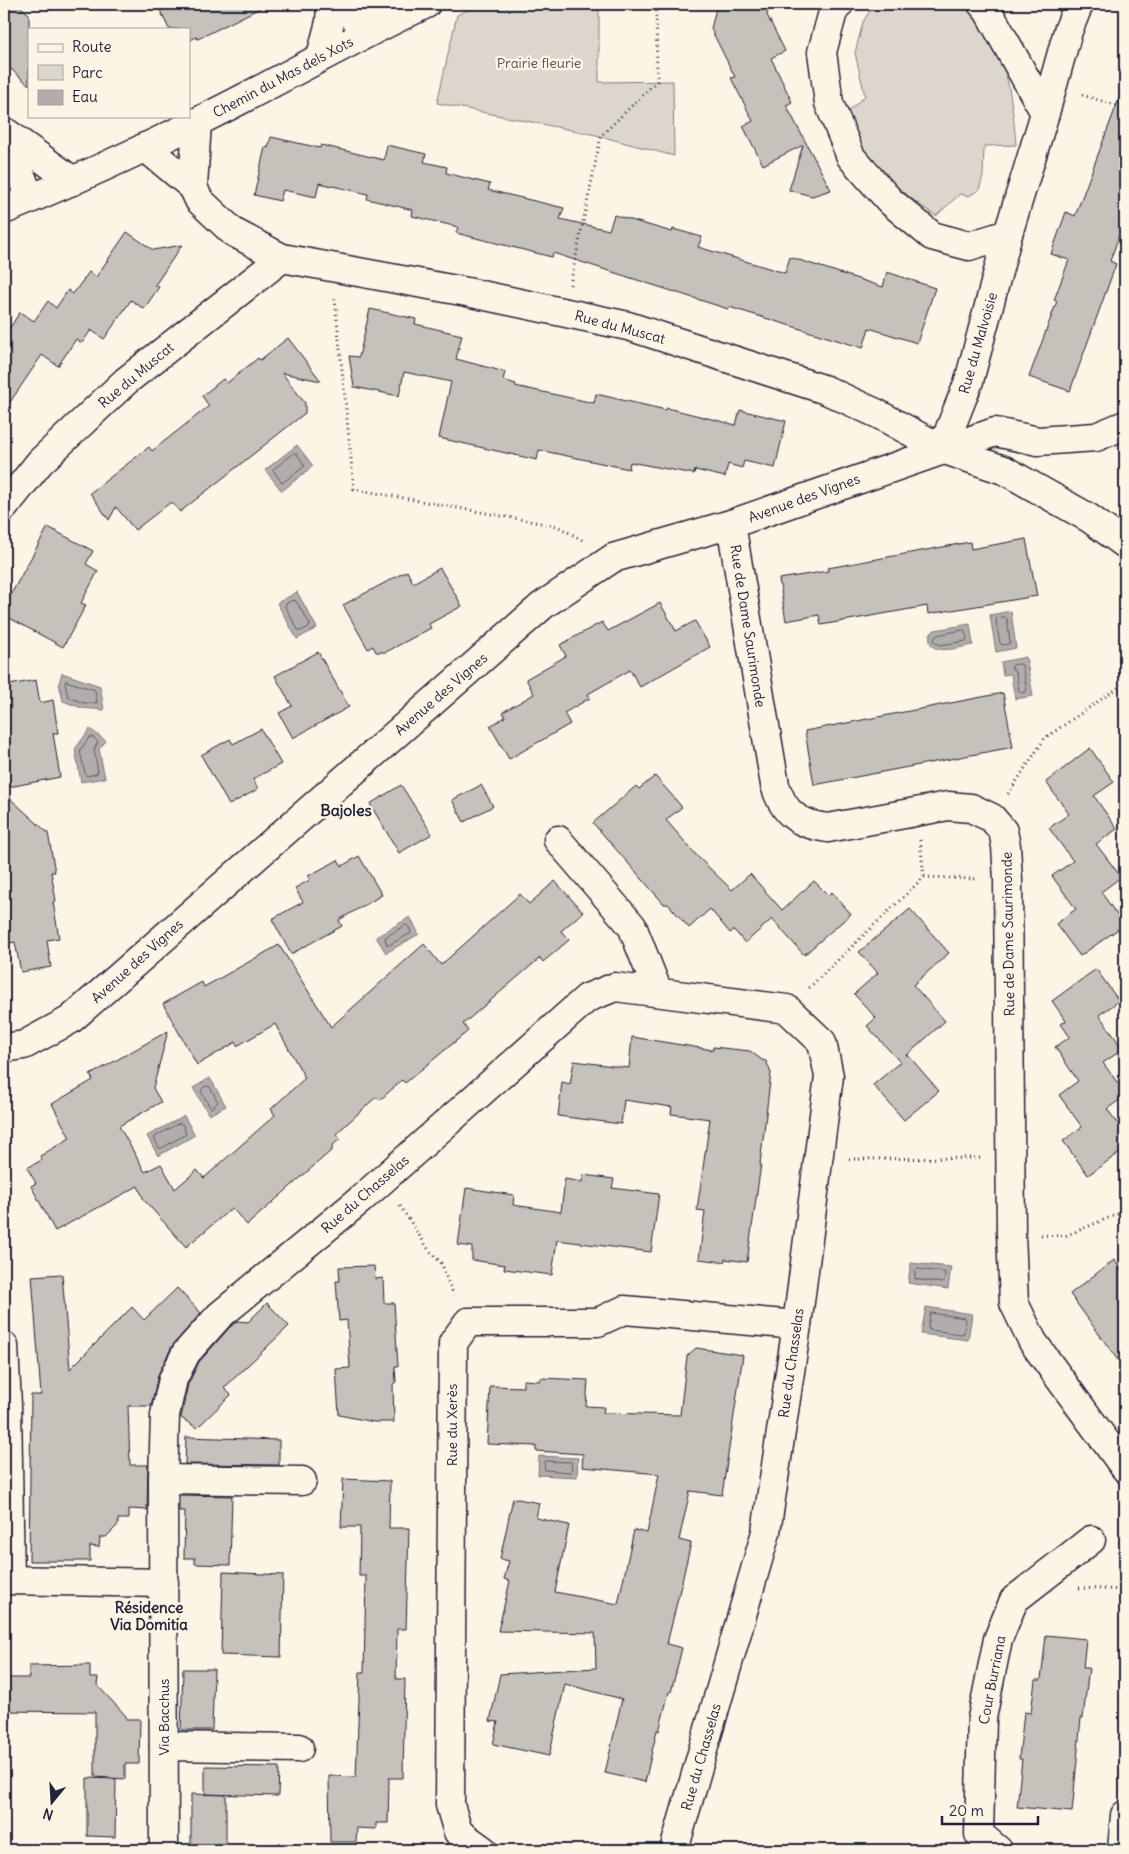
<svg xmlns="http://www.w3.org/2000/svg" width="1129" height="1854" viewBox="0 0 1129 1854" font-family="Delius,sans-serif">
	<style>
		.green { fill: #dcd6cc; stroke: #7f7c84 }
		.water { fill: #b2adab; stroke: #78757e }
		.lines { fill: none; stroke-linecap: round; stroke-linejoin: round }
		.shore { stroke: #5c5a68; stroke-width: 1 }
		.building { fill: #c6c1bb; stroke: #22223b }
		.minor-casing { stroke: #22223b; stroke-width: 31 }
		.path { stroke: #22223b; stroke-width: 3; stroke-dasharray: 1 4; stroke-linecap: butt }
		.minor { stroke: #fcf5e5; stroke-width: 28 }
		.labels { text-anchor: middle; stroke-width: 5; stroke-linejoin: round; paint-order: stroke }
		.park-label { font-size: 14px; fill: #504f5f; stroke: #fcf5e5 }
		.street-label { font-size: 14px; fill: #22223b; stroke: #fcf5e5 }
		.neighbourhood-label { font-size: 15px; font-weight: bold; fill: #22223b; stroke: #fcf5e5 }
		.quarter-label { font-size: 16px; font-weight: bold; fill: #22223b; stroke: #fcf5e5 }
	</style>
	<rect width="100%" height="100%" fill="#fcf5e5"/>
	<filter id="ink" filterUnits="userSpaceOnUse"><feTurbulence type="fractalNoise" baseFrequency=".02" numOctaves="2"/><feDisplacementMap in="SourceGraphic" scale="10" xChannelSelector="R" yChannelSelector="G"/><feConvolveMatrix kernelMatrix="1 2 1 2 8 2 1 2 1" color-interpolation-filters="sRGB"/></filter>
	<g filter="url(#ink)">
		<g class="green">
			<polygon points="480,4 599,4 599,82 673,81 674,156 596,135 437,103 457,15"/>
			<path d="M874 4H969C976 12 986 22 991 31 1008 68 1013 106 1016 145L984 146 983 176 979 190 969 196 960 194 936 216C899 192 861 157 845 114L865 96 855 53 863 22Z"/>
		</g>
		<g class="water">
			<polygon points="297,445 313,466 282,491 265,470"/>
			<polygon points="297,592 317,628 297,639 277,603"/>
			<polygon points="1011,611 1016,648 996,652 990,615"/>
			<path d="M970 624 973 645C959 647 926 659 930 634L935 630Z"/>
			<polygon points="1026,657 1033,696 1015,699 1011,674 1003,675 1001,662"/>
			<polygon points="62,673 100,686 104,710 82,708 63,701 59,683"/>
			<polygon points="90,729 106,741 99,749 105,778 81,782 75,749"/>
			<polygon points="410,917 419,934 386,953 376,937"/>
			<polygon points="210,1078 226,1106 209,1115 193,1088"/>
			<polygon points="184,1116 195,1135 158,1156 147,1136"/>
			<polygon points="911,1263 951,1267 948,1289 908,1283"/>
			<polygon points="926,1307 972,1314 968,1340 921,1334"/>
			<polygon points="539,1456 578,1458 577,1477 538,1475"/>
		</g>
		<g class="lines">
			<g class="shore">
				<polygon points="295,453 297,454 305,466 282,483 273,470"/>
				<polygon points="293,600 296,601 310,624 309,627 301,631 298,630 285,606 286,604"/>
				<polygon points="1005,617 1007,619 1010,642 1009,644 1002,645 1000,643 996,621 997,618"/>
				<polygon points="964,630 967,638 966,641 940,645 934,641 935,637 938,635"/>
				<polygon points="1020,664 1022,665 1027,690 1026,692 1022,693 1019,691 1016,673 1011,667 1013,665"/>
				<polygon points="66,681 95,690 97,703 84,703 68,697 65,684"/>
				<polygon points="90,737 93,737 98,742 94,750 98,772 96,774 87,776 85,774 80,751"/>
				<polygon points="406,925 409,927 411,933 389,945 387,945 385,938"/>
				<polygon points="207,1086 210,1087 218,1102 212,1108 210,1107 201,1091 202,1089"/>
				<polygon points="180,1123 183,1125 186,1134 162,1148 159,1148 155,1140 155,1137"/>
				<polygon points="917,1269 944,1272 945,1274 944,1282 942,1283 915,1279 915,1271"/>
				<polygon points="931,1313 965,1318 966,1321 964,1333 961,1334 929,1330 928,1327"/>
				<polygon points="546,1461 571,1462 572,1470 570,1472 545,1470 544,1463"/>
			</g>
		</g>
		<g class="building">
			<polygon points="4,4 17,4 29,14 29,85 4,63"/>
			<polygon points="157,4 268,4 198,39 196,37 189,41 189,29 169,29"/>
			<polygon points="717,4 753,4 769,8 767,15 785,51 771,58 792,102 786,105 831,190 812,196 789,190 803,145 763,165 743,126 753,121 731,78 735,77 711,29"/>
			<polygon points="1123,88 1125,89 1125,219 1110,261 1116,264 1070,391 1029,377 1057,301 1054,300 1069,260 1051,254 1066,212 1075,216"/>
			<polygon points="271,137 320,148 321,145 384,160 387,145 426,154 424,162 447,167 446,173 490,184 488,190 564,208 560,219 609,230 614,215 672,232 673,229 702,237 698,247 785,273 790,257 883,287 887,272 935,288 917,343 869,328 863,348 729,307 728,309 553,253 552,257 456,233 458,227 412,216 413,210 367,199 368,194 319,183 316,197 283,190 280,201 254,195 265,147 268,148"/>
			<polygon points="127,232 153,250 182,245 155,285 159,287 144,309 131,300 104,339 91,330 82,343 76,339 58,366 42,355 4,411 4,337 20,312 34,321 48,301 56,308 68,290 73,294 89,272 96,277"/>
			<polygon points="370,309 416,319 415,324 462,335 456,359 505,372 503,380 516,384 515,386 594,403 596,394 666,410 667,408 736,425 740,410 786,421 775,468 744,461 742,468 728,464 725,477 695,470 694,474 630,462 629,469 539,450 537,460 439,438 451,382 404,372 399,396 354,387 349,356 359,357"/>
			<polygon points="288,338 321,381 282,373 305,403 305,413 180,512 171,502 135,530 116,507 109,520 90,493 149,447 152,451 209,406 202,396 223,379 227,383 258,358 260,360"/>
			<polygon points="48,527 93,551 86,564 98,571 81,603 86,605 63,647 4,615 4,607"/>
			<polygon points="1026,539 1037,596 928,614 927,606 821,625 819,615 786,621 779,579 828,571 828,568 970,542 971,549"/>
			<polygon points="440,568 462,606 429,624 431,628 386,652 376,652 373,646 368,649 343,605 407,571 413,583"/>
			<polygon points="660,603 676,631 695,621 710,647 640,687 630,670 588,694 590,698 564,713 570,724 509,759 490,726 505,717 503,712 534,694 526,679 566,656 560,645 602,622 608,631"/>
			<polygon points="318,652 349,707 293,738 279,713 292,706 275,676"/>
			<polygon points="36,680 40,703 53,700 58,733 53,733 60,777 4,788 4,686"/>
			<polygon points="1003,693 1013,747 814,785 805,731"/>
			<polygon points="261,729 281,764 253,779 258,789 229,805 201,755 230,739 233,744"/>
			<polygon points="1090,748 1114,782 1094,796 1117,829 1096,844 1121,877 1101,892 1124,925 1080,956 1056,924 1076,909 1052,876 1073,861 1049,828 1069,814 1046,782"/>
			<polygon points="655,776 682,807 666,820 697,856 732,890 750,874 782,910 814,881 828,895 832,892 851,914 804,955 772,919 745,943 734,930 730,933 710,909 689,928 668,904 664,904 593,823 636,786 639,789"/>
			<polygon points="401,785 432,834 399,853 370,804"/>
			<polygon points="481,785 493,806 464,822 452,800"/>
			<polygon points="4,793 48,833 55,872 51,872 56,901 53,902 59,938 47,940 51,967 21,972 15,942 4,944"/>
			<polygon points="359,856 382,895 339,920 342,926 291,954 272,919 303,902 295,888 310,880 308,876 338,860 342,866"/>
			<polygon points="555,881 583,912 561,931 569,940 543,962 540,958 463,1024 468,1031 405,1083 402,1080 380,1100 376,1097 336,1134 340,1139 331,1147 333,1149 247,1225 232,1208 186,1247 144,1200 138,1186 55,1231 31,1186 36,1183 27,1168 42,1160 40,1156 70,1138 52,1104 93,1080 90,1075 168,1031 153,1088 161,1102 119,1126 145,1172 161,1164 175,1189 197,1170 204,1178 275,1115 271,1109 305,1078 275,1024 237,1046 236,1042 197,1065 163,1004 202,982 204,987 279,945 331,1027 424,944 441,965 520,894 529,904"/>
			<polygon points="910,909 949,953 913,985 945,1021 906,1056 908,1055 939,1091 904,1120 873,1085 900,1062 867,1026 876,1018 854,994 878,973 859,952"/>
			<polygon points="1096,969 1119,1001 1099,1015 1123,1049 1103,1063 1125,1093 1125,1096 1107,1109 1125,1133 1125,1149 1088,1175 1063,1141 1082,1127 1059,1095 1078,1081 1055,1047 1070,1037 1061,1024 1066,1021 1052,1001"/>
			<polygon points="632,1037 713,1050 713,1047 750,1051 762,1060 766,1061 771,1073 760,1164 761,1164 747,1262 725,1259 724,1262 699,1259 705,1211 697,1210 710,1119 671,1114 672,1107 624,1100 621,1124 558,1116 562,1082 570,1084 574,1061 629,1068"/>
			<polygon points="583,1175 614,1179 612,1188 659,1194 651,1252 557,1240 552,1275 504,1269 505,1265 472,1260 472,1247 458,1245 466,1188 514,1195 513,1205 561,1212 565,1179 582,1182"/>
			<polygon points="1114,1260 1125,1275 1125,1370 1070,1294"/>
			<polygon points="374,1266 375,1279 383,1278 384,1303 394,1303 398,1366 395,1366 396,1382 393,1384 394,1422 374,1422 339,1415 336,1369 350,1368 347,1320 339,1321 336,1281 340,1281 339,1267"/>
			<polygon points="62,1274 70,1369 132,1307 144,1320 177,1288 201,1313 172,1346 158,1375 151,1406 128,1406 130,1465 148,1465 147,1510 129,1509 129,1519 118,1519 118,1525 106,1537 100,1537 99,1547 90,1546 90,1561 29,1561 31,1395 41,1395 32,1276"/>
			<polygon points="267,1303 289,1326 224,1388 231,1395 197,1428 181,1418 188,1384 199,1362 230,1327 238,1321 248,1322"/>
			<polygon points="696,1348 743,1355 722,1495 690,1491 679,1540 691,1543 667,1644 682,1648 671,1692 669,1692 659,1731 657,1730 645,1782 605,1773 622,1699 565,1684 549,1756 493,1744 498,1722 490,1721 500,1674 596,1668 595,1633 498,1631 510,1581 504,1579 509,1561 500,1559 513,1498 539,1503 536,1518 569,1525 555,1592 618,1604 634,1530 647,1533 659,1474 582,1467 583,1454 536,1451 536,1446 487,1444 490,1386 523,1387 523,1380 540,1381 540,1378 588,1380 586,1406 604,1407 603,1413 680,1415 687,1356"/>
			<polygon points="186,1437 279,1440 279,1465 185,1464"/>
			<polygon points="343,1479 390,1481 389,1528 409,1528 406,1629 397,1629 396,1679 405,1679 403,1778 389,1778 388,1823 376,1823 376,1829 357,1828 356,1842 330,1842 329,1776 356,1777 360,1672 364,1672 366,1576 359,1576 360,1527 341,1527"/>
			<polygon points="179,1495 232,1496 230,1565 195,1564 195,1558 184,1558 185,1511 179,1511"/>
			<polygon points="223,1572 283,1575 281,1657 221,1655"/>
			<polygon points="1046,1635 1086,1639 1083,1668 1089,1668 1083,1718 1081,1718 1072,1812 1017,1807 1022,1759 1019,1759 1024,1712 1031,1713 1035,1680 1041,1680"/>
			<polygon points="90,1665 90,1678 98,1678 97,1685 126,1716 126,1719 140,1719 139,1764 125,1764 125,1779 95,1777 95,1712 4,1711 4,1678 29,1678 29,1666"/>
			<polygon points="183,1669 214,1669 212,1730 181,1730"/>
			<polygon points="205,1766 279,1767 278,1796 205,1794"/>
			<polygon points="87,1778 116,1779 115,1837 87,1836"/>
			<polygon points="191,1794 226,1795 226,1850 191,1850"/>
		</g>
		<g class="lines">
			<defs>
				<g id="minor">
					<polyline points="345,4 366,33"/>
					<polyline points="372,4 395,19"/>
					<polyline points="839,4 833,12 822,52 829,103 851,157 890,201 932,236 969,246 1008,234"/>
					<polyline points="982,4 988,11 1045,113"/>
					<polyline points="321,56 330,22 331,4"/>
					<polyline points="4,131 73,181"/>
					<polyline points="5,133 30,199"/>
					<polyline points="145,147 193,187 199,200 233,232 282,258 467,292 628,326 826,390 878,414 942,449 1004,470 1089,518 1125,544"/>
					<polyline points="193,187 197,122"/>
					<path d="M4 210C69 183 134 154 197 122 274 84 348 41 426 4"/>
					<polyline points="942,449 969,381 1008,234 1045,113 1068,31 1079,4"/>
					<polyline points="4,507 40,462 126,381 282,258"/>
					<path d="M731 524 775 785C784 814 798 824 828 828L948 806 971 808 992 818 1003 831 1006 846 1008 880 1011 1234 1014 1303 1033 1342 1125 1468"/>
					<polyline points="558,840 632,926 658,992"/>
					<polyline points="4,1048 24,1045 70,1020 543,605 613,558 731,524 995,432 1038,441 1096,437 1125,425"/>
					<polyline points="4,1346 7,1405 10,1580"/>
					<polyline points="163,1479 302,1481"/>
					<polyline points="4,1580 164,1583"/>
					<polyline points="164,1746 299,1748"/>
					<polyline points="164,1850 163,1479 165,1415 173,1379 186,1353 219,1316 360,1200 587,998 615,987 787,1009 822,1042 829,1076 797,1325 766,1532 674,1850"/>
					<polyline points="483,1850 458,1832 450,1805 453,1343 468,1322 598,1322 624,1310 797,1325"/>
					<polyline points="998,1850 979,1834 982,1718 998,1639 1014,1600 1091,1540"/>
					<polyline points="1122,1850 1125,1815"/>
				</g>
			</defs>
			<use href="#minor" class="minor-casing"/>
			<g class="path">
				<polyline points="1082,95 1125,108"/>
				<polyline points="570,285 601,136 657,81 656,4"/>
				<polyline points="335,299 354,489 557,526 584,541"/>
				<polyline points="1008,794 1045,738 1125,683"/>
				<polyline points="920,840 924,877"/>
				<polyline points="809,988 924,877 978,879"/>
				<polyline points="849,1159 980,1158"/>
				<polyline points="400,1206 429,1250 442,1264 447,1280 454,1295"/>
				<polyline points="1041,1235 1065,1236 1125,1211"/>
				<polyline points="1079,1588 1125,1590"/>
			</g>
			<use href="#minor" class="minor"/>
		</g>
	</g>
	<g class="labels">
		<g class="park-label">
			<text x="539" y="68">Prairie fleurie</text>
		</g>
		<g class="street-label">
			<text transform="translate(283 77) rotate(-28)" y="5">Chemin du Mas dels Xots</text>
			<text transform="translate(620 327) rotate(15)" y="5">Rue du Muscat</text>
			<text transform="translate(978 343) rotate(-74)" y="5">Rue du Malvoisie</text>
			<text transform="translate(136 375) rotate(-40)" y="5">Rue du Muscat</text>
			<text transform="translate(804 498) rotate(-20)" y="5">Avenue des Vignes</text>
			<text transform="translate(748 626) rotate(81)" y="5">Rue de Dame Saurimonde</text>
			<text transform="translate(441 694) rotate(-41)" y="5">Avenue des Vignes</text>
			<text transform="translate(1008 934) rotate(-91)" y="5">Rue de Dame Saurimonde</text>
			<text transform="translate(137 961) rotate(-42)" y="5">Avenue des Vignes</text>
			<text transform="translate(365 1194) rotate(-41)" y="5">Rue du Chasselas</text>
			<text transform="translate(791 1363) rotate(-82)" y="5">Rue du Chasselas</text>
			<text transform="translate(452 1425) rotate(-90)" y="5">Rue du Xerès</text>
			<text transform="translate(992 1680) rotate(-79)" y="5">Cour Burriana</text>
			<text transform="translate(164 1717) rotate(-90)" y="5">Via Bacchus</text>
			<text transform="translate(701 1757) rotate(-74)" y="5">Rue du Chasselas</text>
		</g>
		<g class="neighbourhood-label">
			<text x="149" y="1613">Résidence<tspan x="149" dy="17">Via Domitia</tspan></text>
		</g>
		<g class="quarter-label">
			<text x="346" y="816">Bajoles</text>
		</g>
	</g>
	<rect width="1129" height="1854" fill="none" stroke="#fcf5e5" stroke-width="20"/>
	<rect x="10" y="10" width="1109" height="1834" fill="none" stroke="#22223b" stroke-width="2" filter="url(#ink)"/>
	<rect x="28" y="28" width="162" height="90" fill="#fcf5e5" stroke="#a5a1a1"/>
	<rect x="38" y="44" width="25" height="8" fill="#fcf5e5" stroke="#a5a1a1"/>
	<text x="72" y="52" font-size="15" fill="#22223b">Route</text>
	<rect x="38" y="65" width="25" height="15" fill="#dcd6cc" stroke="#a5a1a1"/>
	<text x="72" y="78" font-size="15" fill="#22223b">Parc</text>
	<rect x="38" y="90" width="25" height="15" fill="#b2adab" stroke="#a5a1a1"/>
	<text x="72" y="102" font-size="15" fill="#22223b">Eau</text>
	<g transform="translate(52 1802) rotate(198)" stroke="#fcf5e5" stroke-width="4" paint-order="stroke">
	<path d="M0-4L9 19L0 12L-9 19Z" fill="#22223b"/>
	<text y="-8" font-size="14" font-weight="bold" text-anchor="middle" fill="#22223b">N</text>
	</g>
	<path d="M942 1816v8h96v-8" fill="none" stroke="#22223b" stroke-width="2.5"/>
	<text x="949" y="1816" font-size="15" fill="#22223b" stroke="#fcf5e5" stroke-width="4" paint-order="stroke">20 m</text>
</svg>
